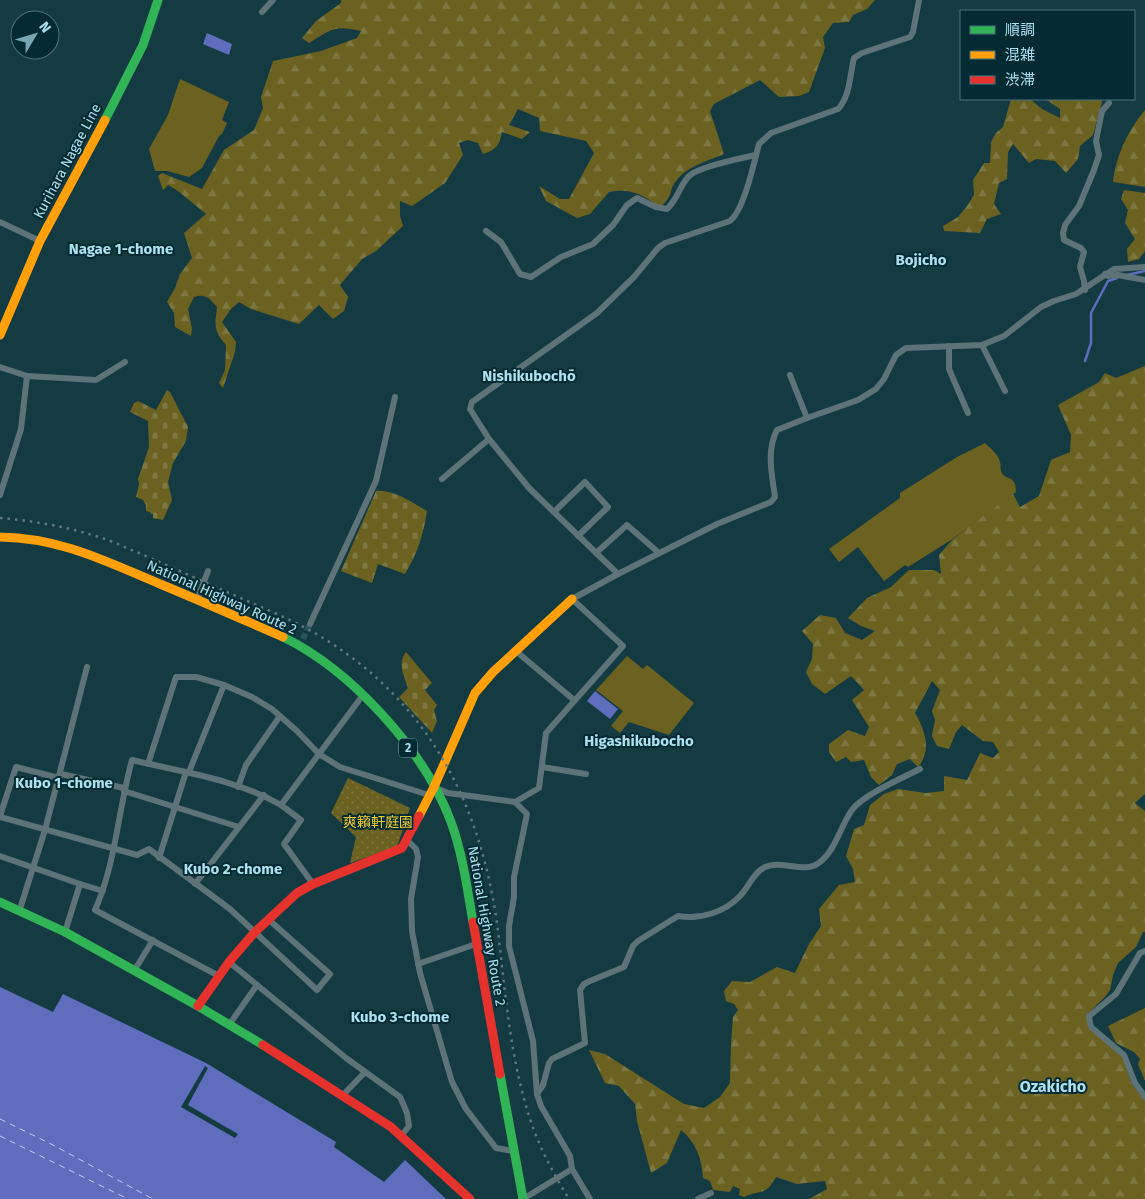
<svg xmlns="http://www.w3.org/2000/svg" width="1145" height="1199" viewBox="0 0 1145 1199" font-family="'Fira Sans','Noto Sans JP',sans-serif">
	<style>
		.grass { fill: url(#grass-dots) }
		.forest { fill: url(#forest-firs) }
		.cemetery { fill: url(#cemetery-stones) }
		.pitch { fill: #6b6121 }
		.water { fill: #5e6dbc }
		.pier { fill: #143b41 }
		.lines { fill: none; stroke-linecap: round; stroke-linejoin: round }
		.stream { stroke: #5e6dbc; stroke-width: 2.5 }
		.ferry { stroke: #c4cefc; stroke-width: 1; stroke-dasharray: 6 5; stroke-linecap: butt }
		.street-tunnel { stroke: #2b545b; stroke-width: 6; stroke-dasharray: 6 3; stroke-linecap: butt }
		.street { stroke: #5e7377; stroke-width: 6 }
		.fast { stroke: #30b455; stroke-width: 9 }
		.slow { stroke: #ff9f0a; stroke-width: 9 }
		.jam { stroke: #e5322d; stroke-width: 9 }
		.rail { stroke: #61787d; stroke-width: 2.5; stroke-dasharray: 2.5 5; stroke-linecap: butt }
		.labels { text-anchor: middle; stroke-width: 4; stroke-linejoin: round; paint-order: stroke }
		.shield { fill: #042b34; stroke: #7aaab6; stroke-width: 1 }
		.shield-label { font-size: 12px; font-weight: bold; fill: #ade0ed }
		.street-label { font-size: 14px; fill: #ade0ed; stroke: #042b34 }
		.park-label { font-size: 14px; fill: #f0cc33; stroke: #042b34 }
		.neighbourhood-label { font-size: 15px; font-weight: bold; fill: #ade0ed; stroke: #042b34 }
		.quarter-label { font-size: 16px; font-weight: bold; fill: #ade0ed; stroke: #042b34 }
	</style>
	<defs>
		<pattern id="grass-dots" width="8" height="8" patternUnits="userSpaceOnUse" patternTransform="scale(1.25)"><rect width="8" height="8" fill="#6b6121"/><path d="M2 2h.1M6 6h.1" fill="none" stroke="#7d7742" stroke-width="1.8" stroke-linecap="round"/></pattern>
		<pattern id="forest-firs" width="22" height="20" patternUnits="userSpaceOnUse" patternTransform="scale(1.25)"><rect width="22" height="20" fill="#6b6121"/><path d="M5 1l3.5 6h-7zM16 11l3.5 6h-7z" fill="#7d7742"/></pattern>
		<pattern id="cemetery-stones" width="16" height="16" patternUnits="userSpaceOnUse" patternTransform="scale(1.25)"><rect width="16" height="16" fill="#6b6121"/><path d="M2 7V4a2 2 0 0 1 4 0v3zM10 15v-3a2 2 0 0 1 4 0v3z" fill="#7d7742"/></pattern>
	</defs>
	<rect width="100%" height="100%" fill="#143b41"/>
	<polygon class="grass" points="348,778 410,808 397,847 350,863 356,837 331,813"/>
	<g class="forest">
		<path d="M341 0H875L867 9 853 15 849 22 833 23 823 37 825 48 809 92 799 96 779 97 760 80 714 104 710 111 724 154C708 161 687 166 676 181 668 191 674 196 660 207 642 195 632 188 609 192L590 214 577 218 546 201 539 186 560 199H569L594 153 586 141 540 131 539 118 518 109 509 125 530 132 522 139 502 132C500 145 496 150 483 154L478 143 468 140 459 143 463 155 445 183 412 206 400 201V216L403 226 376 251 362 259 340 285 348 297 344 311 333 319 319 305 299 324 251 309 239 302 231 309 222 322 236 342 235 352 223 388 219 383 225 370 226 345C213 330 215 326 217 307 210 299 206 293 194 297L188 309 192 329 191 336 175 327 174 313 167 302 175 288 180 274 192 258 184 233 206 214 178 191 168 185 163 190 158 176 162 173 202 189 224 150 254 130 263 108 261 97 273 61 321 51 357 38 361 31C334 25 332 29 309 43L302 38 316 21 341 3Z"/>
		<polygon points="1011,99 1030,99 1042,109 1060,118 1060,109 1045,99 1101,99 1102,102 1093,135 1080,146 1078,159 1066,173 1055,161 1036,159 1029,163 1013,144 1008,152 1007,179 999,183 994,204 1001,214 987,219 980,233 944,231 943,226 958,217 967,206 974,195 973,180 984,163 990,163 991,142 996,133 1003,127"/>
		<path d="M1145 110V187L1113 182C1115 157 1129 129 1145 110Z"/>
		<polygon points="1124,190 1145,193 1145,251 1139,259 1128,262 1127,249 1135,239 1125,223 1128,210 1121,199"/>
		<path d="M1145 366V794L1135 803 1145 811V932H1143L1136 947 1118 963 1113 975 1110 990 1105 997 1087 1014 1089 1028 1122 1056 1132 1084 1145 1101V1199H809L827 1189 825 1181 797 1184 776 1177C765 1197 761 1189 744 1197L739 1195 740 1189 733 1186 730 1192 713 1190 710 1181 703 1178C702 1159 696 1142 681 1130L667 1163 651 1173 637 1121 635 1104 619 1086 605 1083 589 1050 605 1054 684 1104 704 1108 720 1097 730 1083 731 1043 733 1017 738 1010 734 1004 726 1001 724 991 732 981 750 982 777 967 795 973 809 944 821 926 819 909 839 885 855 882 853 869 846 856 854 829 864 825 870 805 884 794 898 789 926 793 944 791V776L967 780 980 753 993 758 999 752 993 742 983 741 962 725 956 732 949 749 937 746 932 736 935 720 932 711 940 690 932 681 915 713C925 730 932 751 918 767L910 759 897 764 892 775 879 785 871 777 864 760 851 762 846 757 836 762 829 752V744L848 730 865 736 869 727 852 700 864 690 851 676 825 694 812 684 806 672 812 659 813 644 802 631 820 615 836 618 845 633 862 640 875 631 861 626 848 618 867 598 891 587 909 570H934L941 574 939 555 952 540 1012 492 1020 507 1039 496 1051 460 1070 452 1071 435 1058 405 1099 382 1105 373 1116 378Z"/>
		<polygon points="1145,1008 1145,1081 1138,1064 1140,1059 1134,1052 1116,1043 1108,1026"/>
	</g>
	<g class="cemetery">
		<polygon points="167,390 170,392 188,427 186,441 173,463 168,482 172,500 163,520 153,518 153,514 151,514 150,512 146,511 146,505 143,500 136,497 139,484 138,479 149,447 148,421 130,412 134,403 138,401 156,410"/>
		<path d="M376 491C393 489 413 503 427 511 423 536 418 552 405 574L378 564 372 583 341 571Z"/>
		<path d="M406 652 432 683 425 690 437 705 434 710 437 721 432 733 399 697 408 688C404 675 397 664 406 652Z"/>
	</g>
	<g class="pitch">
		<polygon points="180,79 229,102 222,120 227,123 222,134 219,136 202,168 189,177 167,171 155,171 149,149 168,115"/>
		<path d="M985 443C990 448 999 455 1000 462 1001 465 1000 468 1001 471 1005 482 1016 473 1016 492L951 540 908 567 905 565 884 581 858 547 839 562 829 549 900 498V493L957 457Z"/>
		<polygon points="627,656 643,669 647,665 694,703 669,735 629,722 620,733 611,726 623,711 596,690"/>
	</g>
	<g class="water">
		<polygon points="207,33 232,44 229,55 203,44"/>
		<polygon points="595,691 618,709 610,719 587,701"/>
		<polygon points="0,987 53,1012 63,994 206,1063 336,1142 334,1147 384,1182 405,1160 446,1199 0,1199"/>
	</g>
	<polygon class="pier" points="205,1066 208,1068 188,1105 238,1134 235,1138 181,1107"/>
	<g class="lines">
		<g class="stream">
			<polyline points="1127,275 1145,271"/>
			<polyline points="1085,361 1091,343 1091,313 1108,281 1117,278"/>
		</g>
		<g class="ferry">
			<polyline points="0,1119 53,1145 153,1199"/>
			<polyline points="0,1136 128,1199"/>
		</g>
		<polyline class="street-tunnel" points="303,639 310,624"/>
		<g class="street">
			<polyline points="262,12 273,0"/>
			<polyline points="0,222 40,241"/>
			<path d="M486 231 501 242 520 274 531 277 561 257 593 244 613 225 627 205 637 198 656 207 667 209C678 199 678 189 688 177 696 167 742 158 756 155"/>
			<polyline points="1105,274 1108,276 1118,275 1145,280"/>
			<polyline points="1085,290 1084,281 1080,267 1084,252 1081,248 1064,240 1063,233 1065,225 1079,206 1094,170 1099,155 1096,141 1102,111 1109,103"/>
			<polyline points="982,345 1005,391"/>
			<polyline points="949,346 949,369 968,413"/>
			<polyline points="0,367 27,376 96,380 125,362"/>
			<polyline points="790,375 807,418"/>
			<polyline points="442,479 489,439"/>
			<polyline points="0,495 21,429 27,376"/>
			<polyline points="554,512 585,482 608,507 578,536"/>
			<polyline points="596,553 627,525 659,553"/>
			<path d="M618 574 529 488 489 439 470 409 472 402 597 313 634 277 658 248 665 243 730 221C744 210 754 163 759 144L771 133 838 109C850 97 850 74 854 58L862 53 910 37 913 32 919 0"/>
			<polyline points="197,600 208,571"/>
			<polyline points="310,624 376,481 395,397"/>
			<polyline points="517,652 574,700"/>
			<polyline points="148,764 176,677 196,677 224,685 252,697 272,709 297,731 319,754 340,767 429,795"/>
			<polyline points="542,767 586,774"/>
			<polyline points="189,772 224,685"/>
			<polyline points="61,774 124,788"/>
			<polyline points="238,787 246,765 280,716"/>
			<polyline points="436,788 448,793 515,802 527,814 514,877 514,897 509,926 509,946 533,1041 537,1094 541,1106 570,1156 572,1169 590,1199"/>
			<polyline points="124,791 239,827"/>
			<path d="M515 802 539 788 546 733 623 646 572 599 618 574 717 524 771 502 775 497C772 475 766 451 777 430L807 418 858 400 876 389 884 379 896 355 906 348 982 345 1004 336 1041 307 1054 301 1076 294 1114 269 1145 267"/>
			<polyline points="281,805 301,820 284,844 313,884"/>
			<polyline points="0,816 16,767 59,778"/>
			<polyline points="0,817 137,855 149,849 230,909 317,990 330,974 268,919"/>
			<polyline points="407,840 416,849 418,857 411,899 412,931 420,973 452,1082 466,1109 496,1148 513,1151"/>
			<polyline points="0,856 80,884"/>
			<polyline points="159,858 186,772"/>
			<polyline points="195,884 264,795"/>
			<polyline points="19,912 45,830 87,667"/>
			<polyline points="65,932 80,884 103,891"/>
			<polyline points="1145,951 1140,953 1116,994 1089,1016 1091,1027 1124,1055 1135,1083 1145,1097"/>
			<polyline points="229,962 346,1058 400,1097 407,1113 409,1126 402,1135"/>
			<polyline points="418,964 476,944"/>
			<polyline points="134,971 153,940"/>
			<path d="M219 976 95 910C116 863 118 810 132 760 181 772 236 779 281 805L363 695"/>
			<polyline points="229,1025 257,985"/>
			<path d="M537 1094 543 1085 549 1063 552 1059 585 1043 580 990 584 984 590 981 624 967 633 946 638 941 678 916C700 920 725 912 740 896 749 887 753 873 765 867 782 859 805 875 820 862 835 851 841 825 852 810 863 795 902 778 920 769"/>
			<polyline points="343,1095 365,1072"/>
			<polyline points="523,1199 572,1169"/>
			<polyline points="698,1199 711,1193"/>
		</g>
		<g class="fast">
			<polyline points="105,120 143,45 158,0"/>
			<path d="M283 637C351 670 425 751 451 822 463 855 467 888 473 922"/>
			<polyline points="0,902 65,932 198,1006 263,1045"/>
			<polyline points="500,1074 523,1199"/>
		</g>
		<g class="slow">
			<polyline points="0,335 40,241 105,120"/>
			<path d="M0 537C61 538 105 561 160 584 201 601 242 619 283 637"/>
			<polyline points="419,816 434,787 475,693 493,672 572,599"/>
		</g>
		<g class="jam">
			<polyline points="473,922 500,1074"/>
			<polyline points="198,1006 229,962 254,933 297,893 313,884 402,848 419,816"/>
			<polyline points="263,1045 391,1127 470,1199"/>
		</g>
		<path class="rail" d="M0 518C37 521 73 528 108 540 149 557 189 575 229 593 263 608 299 622 331 643 434 710 483 812 498 931 506 998 511 1069 535 1133 544 1156 556 1178 569 1199"/>
	</g>
	<g class="labels">
		<rect class="shield" x="399" y="738.5" width="18" height="19" rx="4"/>
		<g class="shield-label">
			<text x="408" y="752">2</text>
		</g>
		<g class="street-label">
			<text transform="translate(67 161) rotate(-62)" y="5">Kurihara Nagae Line</text>
			<text transform="translate(222 597) rotate(24)" y="5">National Highway Route 2</text>
			<text transform="translate(487 926) rotate(80)" y="5">National Highway Route 2</text>
		</g>
		<g class="park-label">
			<text x="378" y="827">爽籟軒庭園</text>
		</g>
		<g class="neighbourhood-label">
			<text x="121" y="254">Nagae 1-chome</text>
			<text x="921" y="265">Bojicho</text>
			<text x="529" y="381">Nishikubochō</text>
			<text x="639" y="746">Higashikubocho</text>
			<text x="64" y="788">Kubo 1-chome</text>
			<text x="233" y="874">Kubo 2-chome</text>
			<text x="400" y="1022">Kubo 3-chome</text>
		</g>
		<g class="quarter-label">
			<text x="1053" y="1092">Ozakicho</text>
		</g>
	</g>
	<rect x="960" y="10" width="175" height="90" fill="#042b34" stroke="#48737e"/>
	<rect x="970" y="26" width="25" height="8" fill="#30b455" stroke="#48737e"/>
	<text x="1005" y="35" font-size="15" fill="#ade0ed">順調</text>
	<rect x="970" y="51" width="25" height="8" fill="#ff9f0a" stroke="#48737e"/>
	<text x="1005" y="60" font-size="15" fill="#ade0ed">混雑</text>
	<rect x="970" y="76" width="25" height="8" fill="#e5322d" stroke="#48737e"/>
	<text x="1005" y="85" font-size="15" fill="#ade0ed">渋滞</text>
	<g transform="translate(35 35) rotate(52)"><circle r="24" fill="#042b34" stroke="#48737e"/>
	<path d="M0-4L9 19L0 12L-9 19Z" fill="#77a6b1"/>
	<text y="-8" font-size="14" font-weight="bold" text-anchor="middle" fill="#ade0ed">N</text>
	</g>
</svg>
